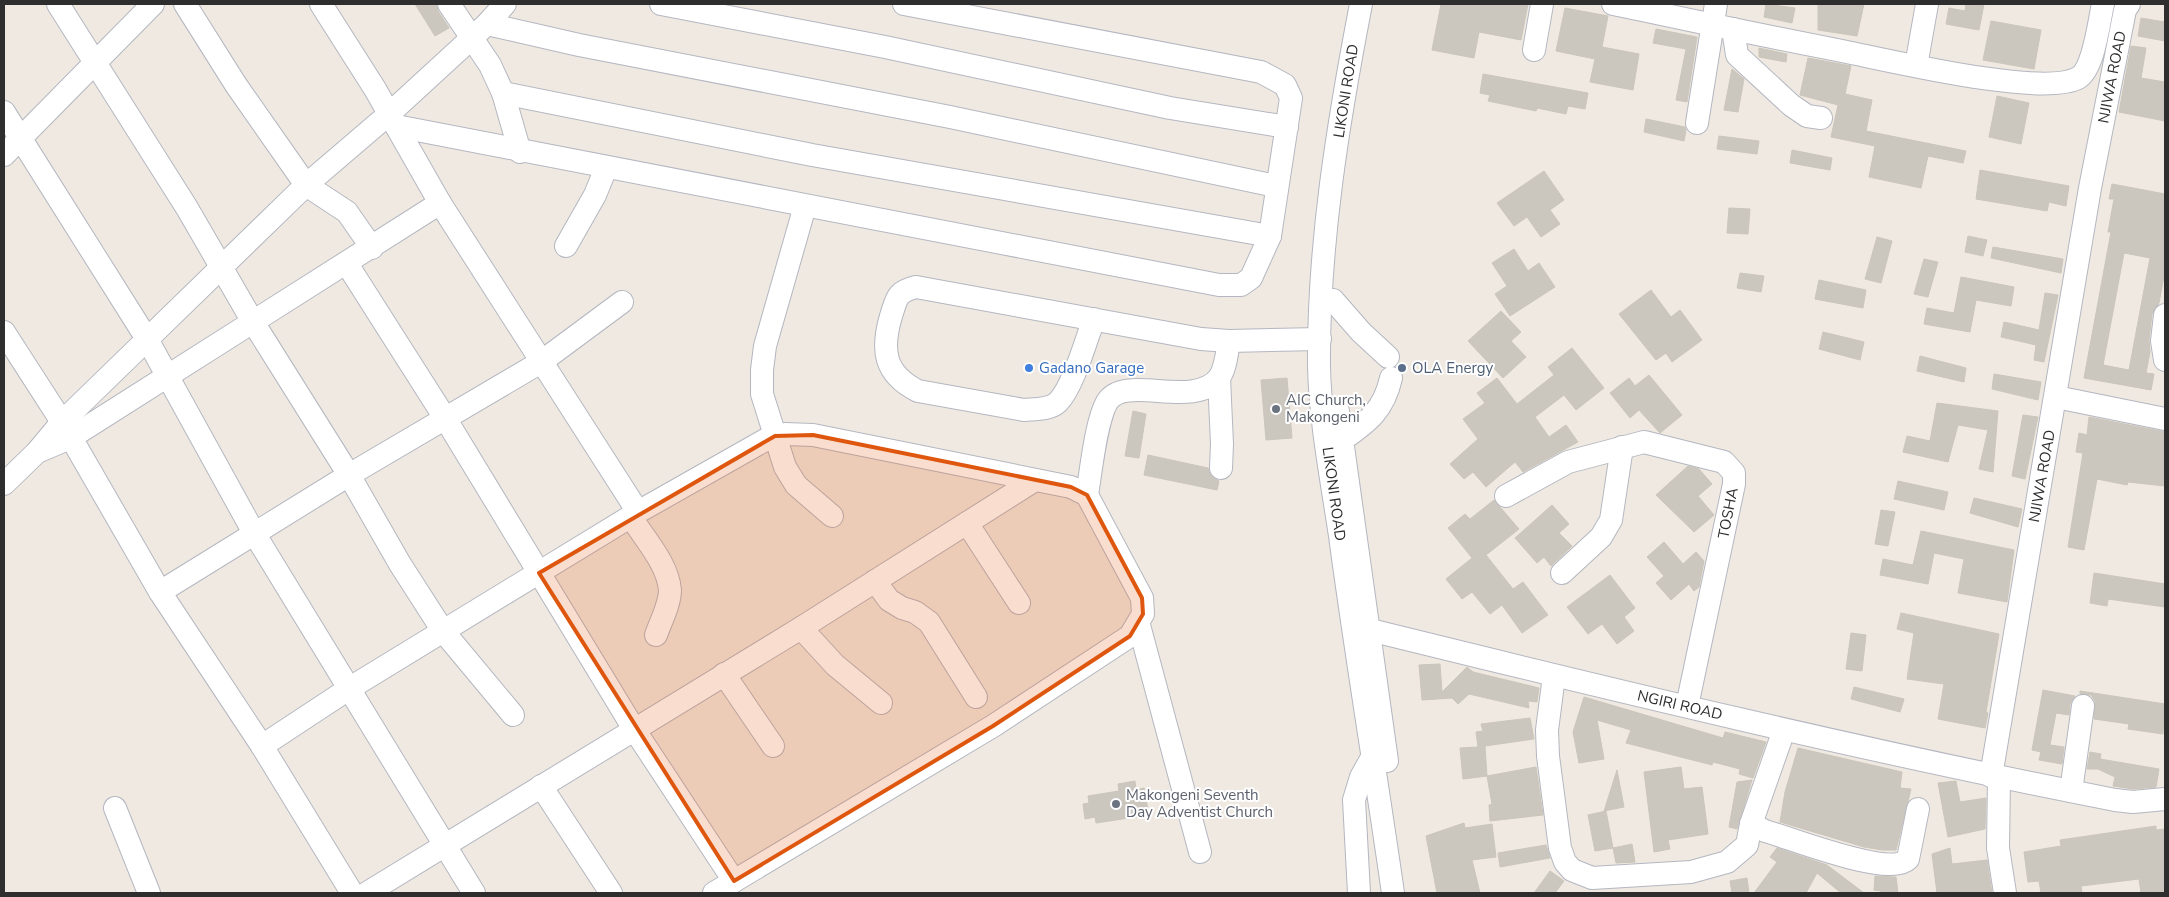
<svg xmlns="http://www.w3.org/2000/svg" width="2169" height="897" viewBox="0 0 2169 897" font-family="'Nunito Sans',sans-serif">
	<style>
		.building { fill: #cbc7bf; stroke: #cbc5ba; fill-rule: evenodd }
		.lines { fill: none; stroke-linecap: round; stroke-linejoin: round }
		.minor-casing { stroke: #b4b7c1; stroke-width: 24 }
		.minor { stroke: #fff; stroke-width: 22 }
		.marked { fill: #df570e; fill-opacity: 0.2; stroke: #df570e; stroke-width: 4; stroke-linejoin: round }
		.shop-dot { fill: #3f7fe0; stroke: #fff; stroke-width: 2 }
		.service-dot { fill: #5c6f8a; stroke: #fff; stroke-width: 2 }
		.worship-dot { fill: #6b7280; stroke: #fff; stroke-width: 2 }
		.labels { text-anchor: middle; stroke-width: 4; stroke-linejoin: round; paint-order: stroke }
		.street-label { font-size: 15px; fill: #2e2e2e; stroke: #fff }
		.shop-label { font-size: 15px; fill: #366cbe; stroke: #fff; text-anchor: start }
		.service-label { font-size: 15px; fill: #4e5e75; stroke: #fff; text-anchor: start }
		.worship-label { font-size: 15px; fill: #5b616d; stroke: #fff; text-anchor: start }
	</style>
	<rect width="100%" height="100%" fill="#efe9e1"/>
	<g class="building">
		<polygon points="415,4 436,4 438,11 449,28 435,36"/>
		<polygon points="1441,4 1528,4 1521,40 1479,32 1474,58 1432,50"/>
		<polygon points="1766,4 1795,8 1792,23 1764,17"/>
		<polygon points="1818,4 1864,4 1857,36 1818,30"/>
		<polygon points="1966,4 1984,4 1979,30 1946,24 1949,8 1965,11"/>
		<polygon points="1565,8 1608,16 1602,47 1639,54 1633,90 1590,82 1595,59 1556,51"/>
		<polygon points="2141,18 2165,22 2165,41 2138,36"/>
		<polygon points="1991,21 2041,30 2034,69 1983,60"/>
		<polygon points="1656,29 1697,37 1687,102 1676,100 1686,49 1653,43"/>
		<polygon points="2131,46 2146,48 2141,78 2165,82 2165,121 2119,112"/>
		<polygon points="1759,48 1787,54 1786,62 1759,57"/>
		<polygon points="1808,58 1851,66 1845,94 1872,100 1866,131 1966,151 1963,163 1928,156 1921,188 1869,177 1875,146 1831,137 1838,105 1800,95"/>
		<polygon points="1732,69 1744,79 1738,112 1724,110"/>
		<polygon points="1483,74 1588,93 1585,109 1568,106 1566,114 1537,108 1536,111 1488,101 1490,95 1480,93"/>
		<polygon points="1997,96 2029,103 2021,144 1989,137"/>
		<polygon points="1646,119 1685,127 1686,130 1684,141 1644,132"/>
		<polygon points="1719,136 1759,141 1757,154 1717,149"/>
		<polygon points="1792,150 1832,158 1830,170 1790,163"/>
		<polygon points="1980,170 2069,186 2066,206 2049,202 2047,211 1976,199"/>
		<polygon points="1544,171 1564,200 1550,210 1560,224 1541,237 1527,217 1514,226 1497,203"/>
		<path d="M2112 184 2165 194V271L2159 303 2152 314 2149 340 2150 352 2146 373 2154 374 2151 390 2084 378 2111 232H2108L2114 199H2109ZM2124 253 2150 258 2129 370 2103 365Z"/>
		<polygon points="1729,208 1750,209 1748,234 1727,233"/>
		<polygon points="1968,236 1987,240 1983,256 1965,252"/>
		<polygon points="1877,237 1892,241 1881,283 1865,279"/>
		<polygon points="1993,247 2063,259 2061,273 1991,258"/>
		<polygon points="1514,249 1528,271 1539,263 1555,287 1510,316 1495,294 1507,286 1492,263"/>
		<polygon points="1924,259 1938,262 1928,297 1914,294"/>
		<polygon points="1740,273 1764,276 1761,292 1737,288"/>
		<polygon points="1961,277 2014,287 2011,306 1976,300 1970,332 1924,324 1927,308 1954,313"/>
		<polygon points="1819,280 1866,290 1863,308 1815,299"/>
		<polygon points="1651,290 1671,317 1680,310 1702,340 1672,362 1666,353 1656,360 1619,314"/>
		<polygon points="2045,293 2058,295 2044,362 2034,360 2036,345 2001,337 2004,322 2039,330"/>
		<polygon points="1501,311 1521,332 1511,341 1526,357 1503,378 1468,341"/>
		<polygon points="1823,332 1864,342 1860,360 1819,349"/>
		<polygon points="1572,348 1604,388 1576,410 1564,395 1535,417 1549,437 1566,425 1578,442 1523,472 1515,462 1486,487 1473,472 1464,479 1450,464 1478,439 1463,419 1485,403 1477,393 1497,378 1517,404 1554,375 1548,367"/>
		<polygon points="1920,356 1966,368 1964,382 1917,371"/>
		<polygon points="1994,374 2041,382 2038,400 1992,389"/>
		<polygon points="1649,375 1682,415 1660,433 1639,410 1630,418 1610,393 1629,378 1635,386"/>
		<polygon points="1287,378 1292,438 1266,440 1261,380"/>
		<polygon points="1937,403 1998,411 1993,472 1979,469 1988,430 1958,425 1948,462 1903,452 1907,436 1930,441"/>
		<polygon points="1133,411 1146,414 1139,458 1125,456"/>
		<polygon points="2023,415 2038,417 2025,479 2012,476"/>
		<polygon points="2089,417 2165,432 2165,486 2128,482 2127,485 2097,479 2084,550 2068,547 2083,453 2076,452 2079,433 2087,435"/>
		<polygon points="1148,455 1208,468 1210,474 1219,481 1217,490 1144,475"/>
		<polygon points="1688,466 1699,469 1712,484 1698,496 1714,515 1694,532 1656,495"/>
		<polygon points="1898,481 1948,492 1944,510 1894,499"/>
		<polygon points="1974,498 2022,509 2018,527 1970,513"/>
		<polygon points="1494,500 1519,529 1486,555 1513,589 1523,582 1548,615 1522,633 1502,605 1490,614 1472,592 1462,599 1446,579 1472,558 1448,528 1465,514 1470,519"/>
		<polygon points="1552,505 1569,524 1559,533 1572,546 1551,566 1544,557 1537,563 1515,538"/>
		<polygon points="1881,510 1895,512 1888,546 1875,544"/>
		<polygon points="1921,531 2014,550 2007,602 1958,593 1964,559 1934,553 1928,584 1880,575 1883,559 1913,565"/>
		<polygon points="1664,542 1683,564 1696,552 1704,561 1699,587 1694,591 1689,584 1671,600 1656,583 1664,576 1647,557"/>
		<polygon points="2094,573 2165,584 2165,607 2108,599 2107,606 2090,603"/>
		<polygon points="1610,575 1635,608 1624,617 1634,631 1617,644 1602,624 1588,634 1567,607"/>
		<polygon points="1901,613 1999,634 1986,712 1988,713 1985,728 1938,719 1944,684 1907,679 1914,633 1897,629"/>
		<polygon points="1851,633 1866,635 1862,671 1846,669"/>
		<polygon points="1440,664 1442,692 1467,667 1473,672 1539,688 1537,702 1528,701 1529,708 1469,694 1458,704 1452,698 1422,700 1419,665"/>
		<polygon points="1854,687 1904,699 1900,712 1851,699"/>
		<polygon points="2043,690 2075,696 2070,704 2069,715 2056,713 2050,745 2064,747 2062,764 2039,760 2041,752 2032,750"/>
		<polygon points="2080,691 2165,704 2163,734 2128,729 2129,724 2094,719 2095,701 2091,695 2080,694"/>
		<polygon points="1584,697 1723,738 1725,732 1766,742 1753,778 1739,774 1740,769 1713,762 1712,765 1626,743 1631,730 1597,720 1604,759 1579,763 1573,732"/>
		<polygon points="1530,718 1534,739 1485,746 1487,776 1463,779 1460,748 1478,747 1476,732 1483,731 1481,724"/>
		<polygon points="1798,748 1902,772 1900,788 1911,789 1896,850 1882,850 1864,847 1780,822 1785,792"/>
		<polygon points="2090,752 2101,754 2100,759 2159,769 2156,787 2133,789 2113,786 2115,777 2098,769 2087,769"/>
		<polygon points="1536,767 1543,815 1490,821 1489,805 1492,804 1487,776"/>
		<polygon points="1681,767 1684,789 1702,787 1708,834 1668,840 1670,849 1654,852 1644,772"/>
		<polygon points="1617,770 1624,807 1604,811"/>
		<polygon points="1752,780 1737,829 1729,827 1737,782"/>
		<polygon points="1135,781 1136,790 1144,788 1149,815 1096,823 1095,817 1085,819 1083,804 1089,803 1088,796 1119,791 1118,784"/>
		<polygon points="1956,781 1960,802 1986,798 1985,829 1948,837 1938,783"/>
		<polygon points="1606,811 1613,848 1595,851 1588,815"/>
		<polygon points="1464,823 1465,828 1492,824 1496,857 1472,860 1480,893 1437,893 1426,836"/>
		<polygon points="2156,826 2156,830 2165,829 2165,893 2141,893 2139,879 2081,886 2082,893 2041,893 2039,881 2028,882 2024,852 2061,846 2060,840"/>
		<polygon points="1632,844 1635,862 1616,863 1613,848"/>
		<polygon points="1546,845 1550,858 1500,867 1498,853"/>
		<polygon points="1777,848 1827,865 1864,893 1841,893 1817,873 1806,893 1754,893 1777,862 1770,857"/>
		<polygon points="1950,848 1952,864 1987,860 1992,893 1937,893 1932,854"/>
		<polygon points="1550,871 1564,881 1555,893 1534,893"/>
		<polygon points="1875,876 1896,877 1898,893 1881,893 1881,891 1874,890"/>
		<polygon points="1747,878 1749,893 1732,893 1730,881"/>
	</g>
	<g class="lines">
		<defs>
			<g id="minor">
				<polyline points="58,4 187,208 253,322 349,475 400,564 443,631 513,715"/>
				<polyline points="185,4 236,85 306,185 347,212 372,248"/>
				<polyline points="321,4 375,89 440,203 638,512"/>
				<polyline points="449,4 490,65 503,93 520,152"/>
				<polyline points="661,4 885,47 1170,108 1287,127"/>
				<path d="M1361 4C1338 123 1318 245 1319 366 1320 421 1332 482 1340 536 1356 656 1376 774 1393 893"/>
				<path d="M1613 4C1686 19 1759 35 1832 49 1880 58 2041 98 2078 78 2094 69 2099 21 2103 4"/>
				<polyline points="487,24 579,45 950,117 1276,186"/>
				<polyline points="1733,29 1737,55 1791,105 1807,116 1821,118"/>
				<polyline points="1534,50 1542,4"/>
				<polyline points="1916,66 1927,4"/>
				<polyline points="503,93 812,155 1270,236"/>
				<polyline points="4,112 147,339 254,533 474,893"/>
				<polyline points="1697,123 1716,4"/>
				<polyline points="396,126 1219,285 1241,285 1251,278 1270,236 1291,98 1285,85 1261,72 904,4"/>
				<polyline points="4,155 153,4"/>
				<polyline points="805,206 765,346 762,370 762,394 785,467 796,485 832,516"/>
				<polyline points="566,246 595,195 606,168"/>
				<polyline points="347,264 445,418 634,729 734,881"/>
				<polyline points="1333,300 1361,332 1388,357"/>
				<polyline points="2165,315 2162,341 2165,360"/>
				<path d="M1094 319C1086 340 1073 387 1058 402 1050 410 1035 409 1024 410L918 391C884 374 881 350 891 316 897 298 896 292 916 287L1201 339 1229 341 1320 339"/>
				<polyline points="4,332 62,422 160,592 262,746 352,893"/>
				<polyline points="1219,378 1222,444 1221,468"/>
				<polyline points="2056,397 2165,419"/>
				<polyline points="1338,411 1387,761"/>
				<path d="M1342 440C1368 422 1384 410 1391 378"/>
				<polyline points="37,452 62,422 306,185 389,114 487,24 505,4"/>
				<polyline points="4,484 37,452 70,438 440,203"/>
				<path d="M1087 495C1091 471 1096 421 1107 402 1125 373 1193 410 1219 378 1226 368 1227 352 1229 341"/>
				<polyline points="1506,496 1568,462 1644,442 1724,462 1734,473 1734,484 1687,706"/>
				<path d="M631 517C644 538 668 564 670 590 670 604 661 621 656 635"/>
				<polyline points="967,523 1019,603"/>
				<polyline points="1562,573 1601,537 1611,520 1622,447"/>
				<polyline points="875,581 889,600 902,608 915,612 929,622 976,697"/>
				<polyline points="160,592 349,475 541,362 622,302"/>
				<polyline points="1139,625 1200,852"/>
				<polyline points="801,628 835,665 881,703"/>
				<path d="M1370 630C1617 691 1865 751 2115 800L2133 802 2165 799"/>
				<polyline points="724,674 773,746"/>
				<polyline points="1554,676 1547,730 1548,756 1560,848 1565,862 1572,870 1592,878 1691,872 1727,862 1747,845 1751,824 1784,730"/>
				<polyline points="262,746 350,688 638,512 767,439 785,434 813,435 1071,487 1087,495 1142,598 1143,614 1130,636 993,726 714,893"/>
				<polyline points="1991,776 2090,188 2125,10 2129,4"/>
				<polyline points="1999,777 1998,848 2005,893"/>
				<polyline points="541,786 611,893"/>
				<polyline points="2071,791 2083,706"/>
				<polyline points="115,808 149,893"/>
				<path d="M1751 824 1765 831C1791 838 1889 878 1908 859L1918 809"/>
				<polyline points="367,893 801,628 1035,480"/>
				<polyline points="1359,893 1354,800 1361,777 1371,759"/>
			</g>
		</defs>
		<use href="#minor" class="minor-casing"/>
		<use href="#minor" class="minor"/>
	</g>
	<path class="marked" d="M813 435 1071 487 1087 495 1142 598 1143 614 1130 636 993 726 734 881 539 573 775 436Z"/>
	<circle class="shop-dot" cx="1029" cy="368" r="5"/>
	<circle class="service-dot" cx="1402" cy="368" r="5"/>
	<g class="worship-dot">
		<circle cx="1276" cy="409" r="5"/>
		<circle cx="1116" cy="804" r="5"/>
	</g>
	<g class="labels">
		<g class="street-label">
			<text transform="translate(2112 77) rotate(-79)" y="5">NJIWA ROAD</text>
			<text transform="translate(1346 91) rotate(-81)" y="5">LIKONI ROAD</text>
			<text transform="translate(2042 476) rotate(-80)" y="5">NJIWA ROAD</text>
			<text transform="translate(1334 494) rotate(82)" y="5">LIKONI ROAD</text>
			<text transform="translate(1728 513) rotate(-79)" y="5">TOSHA</text>
			<text transform="translate(1680 705) rotate(13)" y="5">NGIRI ROAD</text>
		</g>
		<g class="shop-label">
			<text x="1039" y="373">Gadano Garage</text>
		</g>
		<g class="service-label">
			<text x="1412" y="373">OLA Energy</text>
		</g>
		<g class="worship-label">
			<text x="1286" y="405">AIC Church,<tspan x="1286" dy="17">Makongeni</tspan></text>
			<text x="1126" y="800">Makongeni Seventh<tspan x="1126" dy="17">Day Adventist Church</tspan></text>
		</g>
	</g>
	<rect width="2169" height="897" fill="none" stroke="#2e2e2e" stroke-width="10"/>
</svg>
